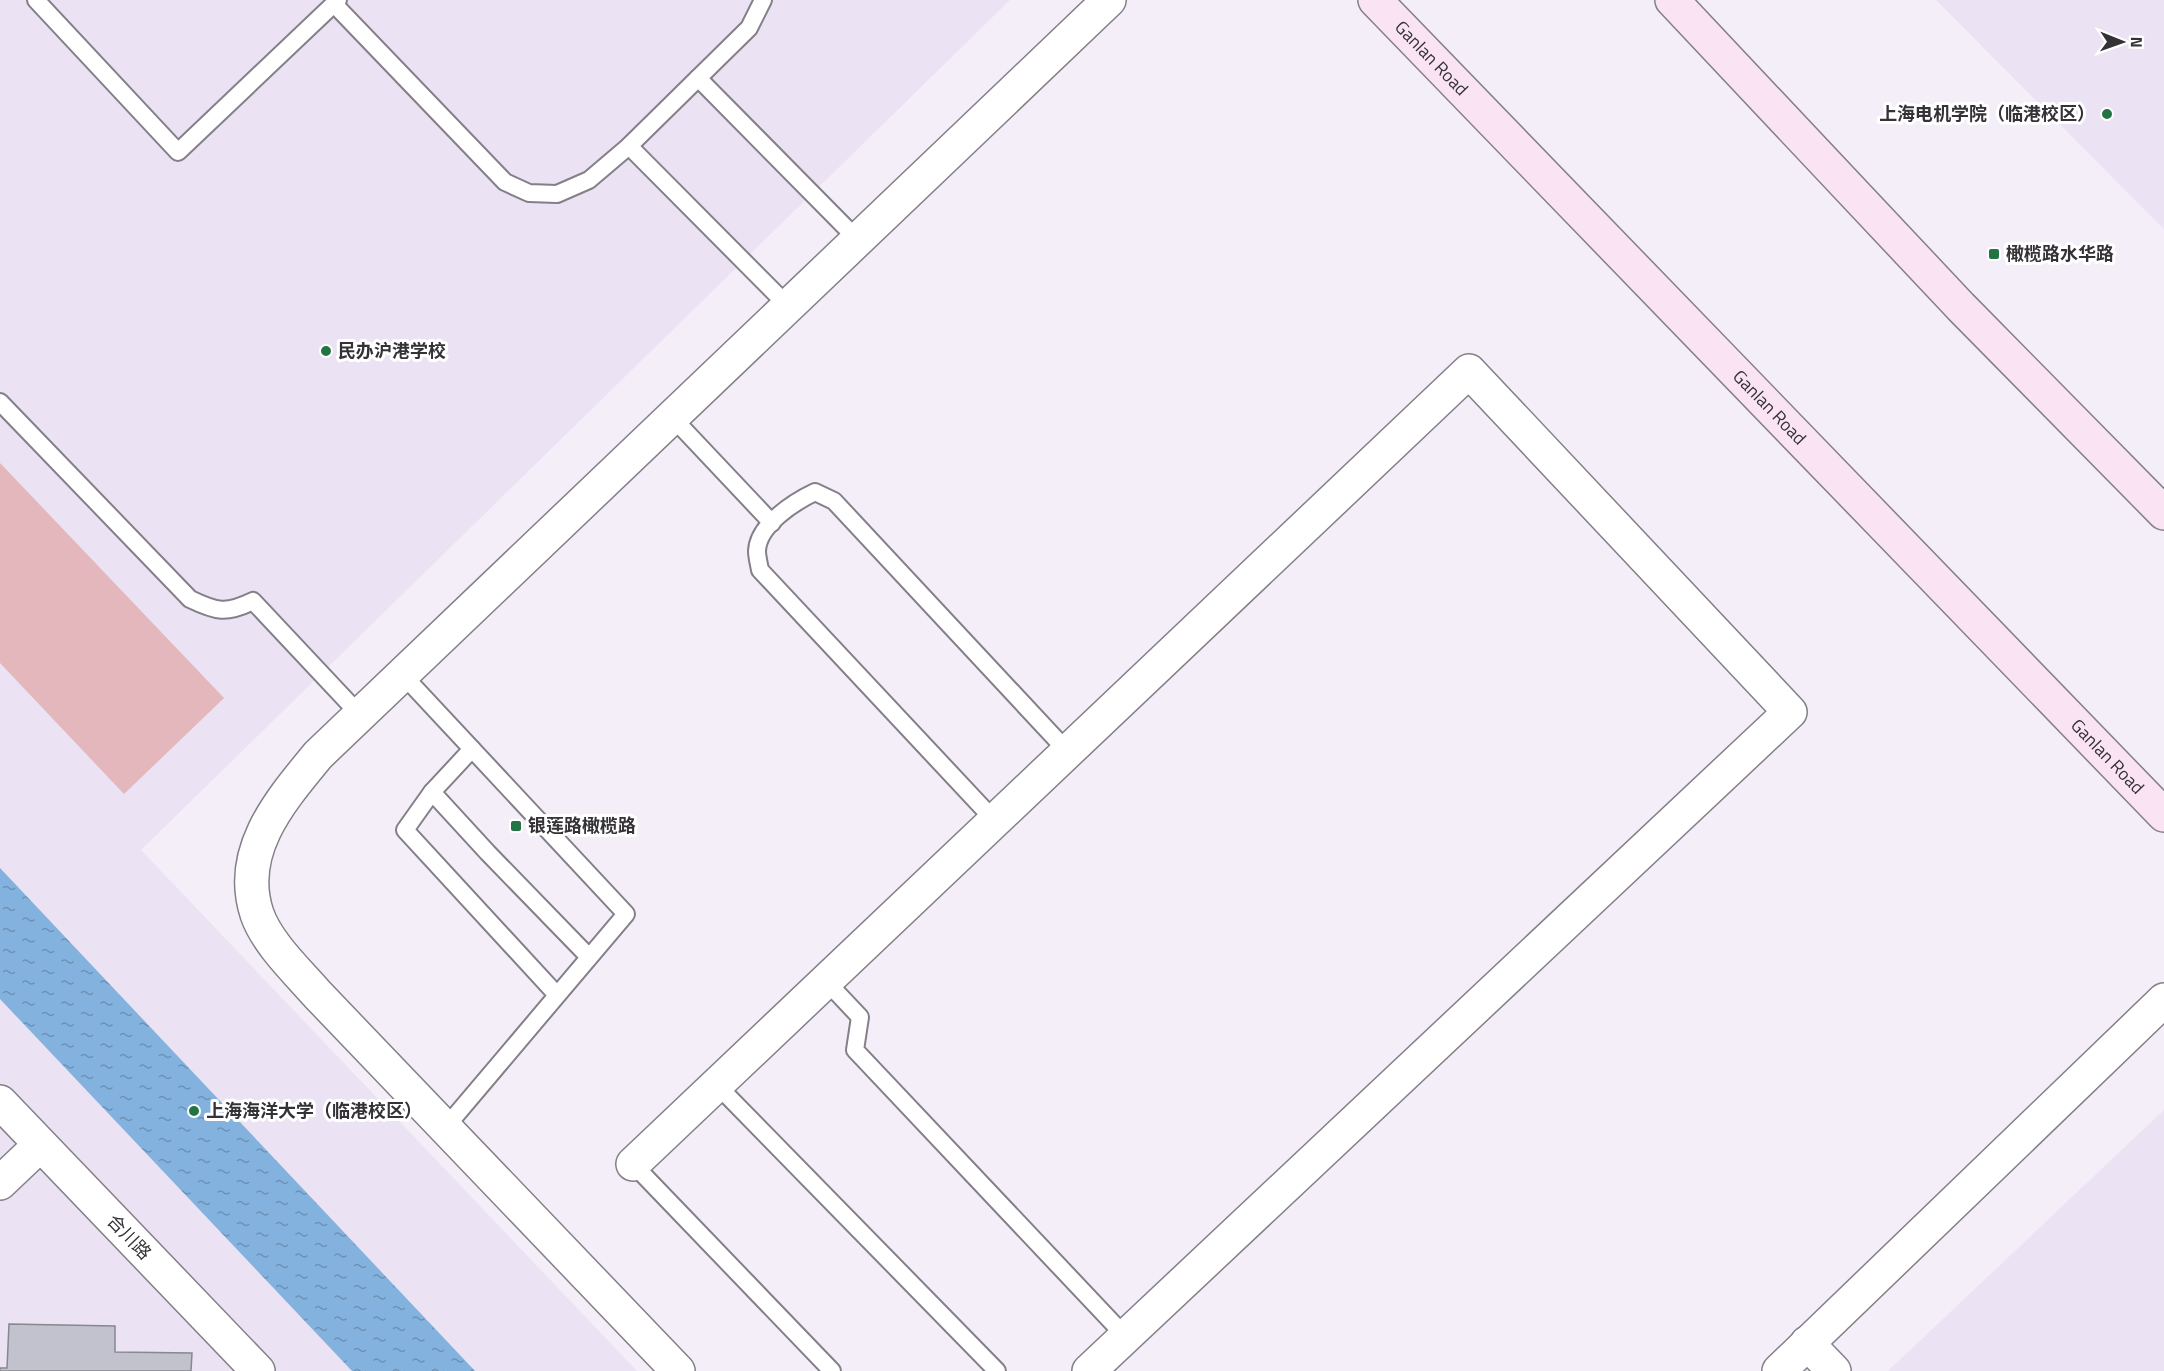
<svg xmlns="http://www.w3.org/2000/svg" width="2164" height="1371" viewBox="0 0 2164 1371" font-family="'Titillium Web','Noto Sans SC',sans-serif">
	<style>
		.built { fill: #ebe2f3 }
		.grass { fill: #e3b7bc }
		.water { fill: url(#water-ripples) }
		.building { fill: #c1c2cd; stroke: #878890; stroke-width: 1.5 }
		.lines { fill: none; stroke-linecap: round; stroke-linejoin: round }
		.lane-casing { stroke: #847f88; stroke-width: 20 }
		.street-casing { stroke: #847f88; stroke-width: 36 }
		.secondary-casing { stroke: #847f88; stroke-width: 36 }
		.lane { stroke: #fff; stroke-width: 16 }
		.street { stroke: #fff; stroke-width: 33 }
		.secondary { stroke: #fae4f3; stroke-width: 33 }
		.poi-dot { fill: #227445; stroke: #fff; stroke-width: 2 }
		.labels { text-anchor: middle; stroke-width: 6; stroke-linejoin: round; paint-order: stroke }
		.street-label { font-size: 18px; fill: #343236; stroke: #fff }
		.poi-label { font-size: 18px; font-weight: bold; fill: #343236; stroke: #fff; text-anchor: start }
	</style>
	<defs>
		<pattern id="water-ripples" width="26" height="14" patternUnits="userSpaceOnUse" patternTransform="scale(1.5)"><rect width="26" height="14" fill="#83b2de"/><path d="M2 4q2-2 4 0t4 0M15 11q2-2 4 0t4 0" fill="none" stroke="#6c91b5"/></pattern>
	</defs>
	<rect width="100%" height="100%" fill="#f3eef8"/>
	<g class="built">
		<polygon points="0,0 1010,0 141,850 637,1371 0,1371"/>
		<polygon points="1936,0 2164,0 2164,229"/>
		<polygon points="2164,1110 2164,1371 1888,1371"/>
	</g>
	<polygon class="grass" points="0,463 224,698 124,794 0,663"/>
	<polygon class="water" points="0,868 475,1371 352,1371 0,999"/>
	<polygon class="building" points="9,1324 115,1326 115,1352 192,1353 191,1371 0,1371 0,1368 7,1368"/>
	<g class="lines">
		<defs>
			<g id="lane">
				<polyline points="36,0 178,152 338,0"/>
				<polyline points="334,4 505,182 529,193 557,194 589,180 629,146 749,28 763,0"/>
				<polyline points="698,78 858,240"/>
				<polyline points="629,146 788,306"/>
				<path d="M0 402 190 599C217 612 226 614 253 601L360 715"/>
				<polyline points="672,417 772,523"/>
				<polyline points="403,675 626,914 445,1128"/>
				<polyline points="472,749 432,792 488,853 589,957"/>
				<polyline points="432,792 405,830 557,995"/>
				<path d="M995 821 760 570C759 564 757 557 757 551 758 525 794 502 815 492L834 501 1068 752"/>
				<polyline points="826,981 860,1017 855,1050 1126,1337"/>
				<polyline points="717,1085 997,1371"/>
				<polyline points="633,1164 832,1371"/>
			</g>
			<g id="street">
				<polyline points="0,1102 258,1371"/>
				<polyline points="633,1164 1469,371 1790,712 1089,1371"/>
				<polyline points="0,1183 40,1145"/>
				<polyline points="1807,1343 1834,1371"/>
				<path d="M678 1371 317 994C297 971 267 943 257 914 236 851 281 800 318 755L1109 0"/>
				<polyline points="1779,1371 2164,1000"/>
			</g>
			<g id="secondary">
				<path id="s1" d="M1375 0 2164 815"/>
				<polyline points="1672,0 1961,307 2164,513"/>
			</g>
		</defs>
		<use href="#lane" class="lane-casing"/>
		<use href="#street" class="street-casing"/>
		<use href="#secondary" class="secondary-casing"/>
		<use href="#lane" class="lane"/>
		<use href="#street" class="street"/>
		<use href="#secondary" class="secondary"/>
	</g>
	<g class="poi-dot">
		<circle cx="2107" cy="114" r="6"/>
		<rect x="1988" y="248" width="12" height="12" rx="3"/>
		<circle cx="326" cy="351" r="6"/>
		<rect x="510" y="820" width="12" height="12" rx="3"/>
		<circle cx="194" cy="1111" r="6"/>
	</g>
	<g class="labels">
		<g class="street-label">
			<text dy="6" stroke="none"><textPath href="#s1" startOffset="81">Ganlan Road</textPath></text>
			<text dy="6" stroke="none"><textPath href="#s1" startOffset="567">Ganlan Road</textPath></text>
			<text dy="6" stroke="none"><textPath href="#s1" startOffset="1053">Ganlan Road</textPath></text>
			<text transform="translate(129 1237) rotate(46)" y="6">合川路</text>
		</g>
		<g class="poi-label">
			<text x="2095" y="120" text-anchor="end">上海电机学院（临港校区）</text>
			<text x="2006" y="260">橄榄路水华路</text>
			<text x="338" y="357">民办沪港学校</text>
			<text x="528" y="832">银莲路橄榄路</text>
			<text x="206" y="1117">上海海洋大学（临港校区）</text>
		</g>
	</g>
	<g transform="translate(2122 42) rotate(91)" stroke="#ffffff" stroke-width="4.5" paint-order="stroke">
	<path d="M0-4.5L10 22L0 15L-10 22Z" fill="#343236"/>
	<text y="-9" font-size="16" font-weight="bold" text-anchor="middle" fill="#343236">N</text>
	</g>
</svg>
